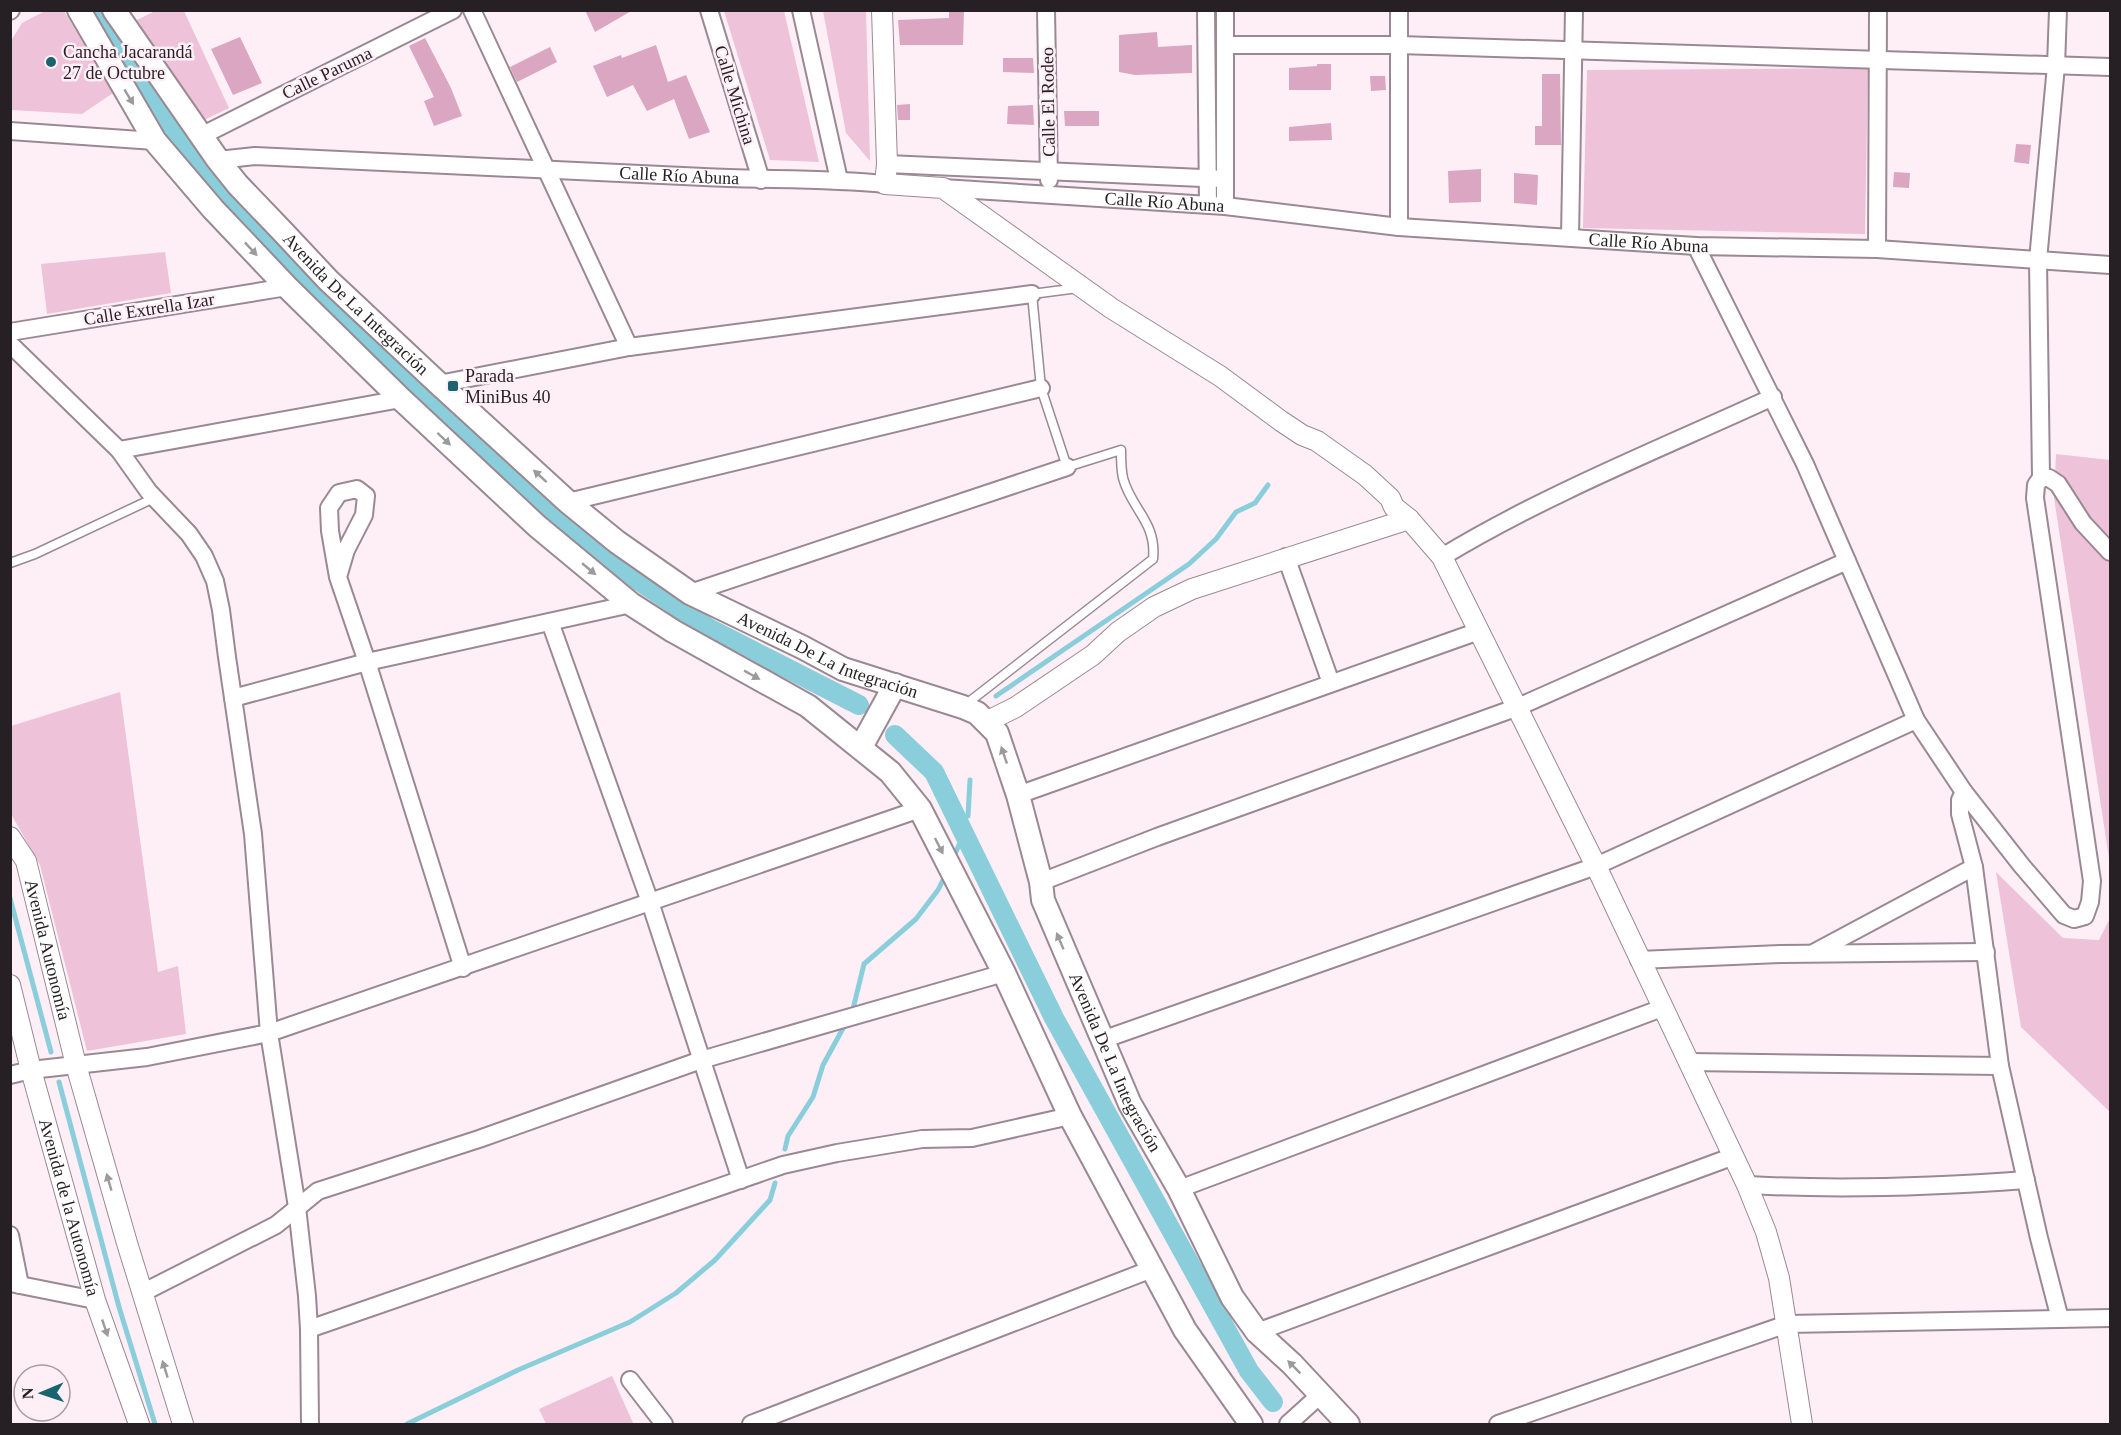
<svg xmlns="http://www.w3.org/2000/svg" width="2121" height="1435" viewBox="0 0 2121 1435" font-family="Georgia,serif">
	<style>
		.green { fill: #eec2d9 }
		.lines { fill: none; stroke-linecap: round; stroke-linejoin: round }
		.stream { stroke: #89ceda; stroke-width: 5 }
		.canal { stroke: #89ceda; stroke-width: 20 }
		.building { fill: #daa6c2 }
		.service-casing { stroke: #9a8992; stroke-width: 11 }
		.minor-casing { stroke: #9a8992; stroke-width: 20 }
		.tertiary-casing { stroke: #9a8992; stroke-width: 22 }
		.secondary-casing { stroke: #9a8992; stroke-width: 26 }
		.service { stroke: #fff; stroke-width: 8 }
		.minor { stroke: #fff; stroke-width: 16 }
		.tertiary { stroke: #fff; stroke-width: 20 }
		.secondary { stroke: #fff; stroke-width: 22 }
		.oneway { fill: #9d9a9c }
		.poi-dot { fill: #19646f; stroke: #feeff7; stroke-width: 2 }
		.labels { text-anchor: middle; stroke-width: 5; stroke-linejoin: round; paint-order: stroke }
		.poi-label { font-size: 18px; fill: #261f23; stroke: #feeff7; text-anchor: start }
		.street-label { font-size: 18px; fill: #261f23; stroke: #feeff7 }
	</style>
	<rect width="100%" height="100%" fill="#feeff7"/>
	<g class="green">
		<polygon points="47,10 64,11 113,93 82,114 11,110 11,41 22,23"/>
		<polygon points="155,11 184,11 229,108 202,121 135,21"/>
		<polygon points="724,11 784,11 819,162 770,160"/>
		<polygon points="823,11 866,11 870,161 846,133"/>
		<polygon points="1868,68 1865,234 1583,228 1587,70"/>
		<polygon points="165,252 171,293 47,314 41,264"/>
		<polygon points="2056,454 2110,460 2110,865 2054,498"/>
		<polygon points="120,692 158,972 178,966 186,1034 87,1051 40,865 11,814 11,726"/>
		<polygon points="1996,872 2063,938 2099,940 2110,918 2110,1112 2021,1027"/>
		<polygon points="612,1376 633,1423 629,1424 546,1424 539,1409"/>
	</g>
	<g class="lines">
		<g class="stream">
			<polyline points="996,696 1189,564 1216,539 1236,512 1255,503 1268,485"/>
			<polyline points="968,816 970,780"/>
			<polyline points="953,858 959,845"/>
			<polyline points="10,898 51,1052"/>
			<polyline points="852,1013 864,964 916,919 938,890 946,874"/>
			<polyline points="59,1082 119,1307 155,1424"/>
			<polyline points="785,1149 788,1136 813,1097 823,1065 847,1021"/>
			<polyline points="407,1424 518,1370 630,1322 676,1293 715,1260 770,1200 775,1183"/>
		</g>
		<g class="canal">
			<polyline points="95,16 101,28 210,180 257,237 335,313 382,351 537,500 629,574 710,629 859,705"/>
			<polyline points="895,735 934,772 1054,1018 1249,1371 1273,1402"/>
		</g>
	</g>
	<g class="building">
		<polygon points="585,10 633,10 595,32"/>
		<polygon points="949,10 964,10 963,45 900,45 898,20 949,18"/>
		<polygon points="1157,32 1158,47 1192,45 1192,73 1135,75 1119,72 1119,35"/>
		<polygon points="240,37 262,83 233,95 211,49"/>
		<polygon points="425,38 451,88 462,116 434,126 424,101 434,97 409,46"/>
		<polygon points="656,45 668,82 686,75 710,132 689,139 674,99 647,111 633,85 607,97 593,66 621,55 622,58"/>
		<polygon points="550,47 557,62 517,82 510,67"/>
		<polygon points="1003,58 1033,58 1034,73 1003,72"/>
		<polygon points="1317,64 1331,64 1331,90 1289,90 1289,68 1317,66"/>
		<polygon points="1542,74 1560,74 1561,145 1535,145 1535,126 1542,126"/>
		<polygon points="1370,76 1385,76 1386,90 1371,91"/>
		<polygon points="910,104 910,120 898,120 897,105"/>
		<polygon points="1033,105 1034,125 1007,124 1008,106"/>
		<polygon points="1064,111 1099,111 1099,126 1065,126"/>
		<polygon points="1331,123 1332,140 1289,141 1289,127"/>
		<polygon points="2016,144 2031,145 2029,164 2014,162"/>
		<polygon points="1481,169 1481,202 1449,203 1448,171"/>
		<polygon points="1894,172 1910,173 1909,188 1893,187"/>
		<polygon points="1514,173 1538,175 1537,205 1514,203"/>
	</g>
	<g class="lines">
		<defs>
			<g id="service">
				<polyline points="10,563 35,554 154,498"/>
				<path d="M965 705 1153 559C1157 522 1131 509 1123 478 1121 469 1121 458 1121 450L1067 467 1041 388 1032 294 1078 288"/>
			</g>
			<g id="minor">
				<polyline points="472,10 629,347"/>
				<polyline points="709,10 761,180"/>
				<polyline points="801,10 839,180"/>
				<polyline points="1046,10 1049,180"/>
				<polyline points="1206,10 1208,205"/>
				<polyline points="1399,10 1399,227"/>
				<polyline points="10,11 11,10"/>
				<polyline points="1225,45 1399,45 2110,67"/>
				<polyline points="10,131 155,141"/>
				<polyline points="201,136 453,10"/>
				<path id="s1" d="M218 160 255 156C404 162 554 169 704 177 764 180 825 178 885 184"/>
				<polyline points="887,164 1225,179"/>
				<path id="s2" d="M943 188 1225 206 1399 227 1696 246 1877 249 2110 265"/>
				<polyline points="1225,206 1225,10"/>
				<polyline points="1570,237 1574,10"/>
				<polyline points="1696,246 1805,464 1916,720 1964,792 2022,866 2064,915 2074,919 2085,916 2090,902 2092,881 2035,498 2036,485 2041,478 2049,478 2058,484 2083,523 2110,552"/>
				<polyline points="1877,249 1878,10"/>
				<polyline points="10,332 287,287"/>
				<polyline points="10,344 119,450 149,492 189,534 204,556 215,581 221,610 227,657 253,834 269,1033 297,1207 307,1296 309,1329 310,1424"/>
				<polyline points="439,384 629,347 1032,294"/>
				<polyline points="119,450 401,399"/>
				<polyline points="2041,478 2038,260 2056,66 2058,10"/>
				<polyline points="568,502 1041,388"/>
				<polyline points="1286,557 1331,683"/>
				<path d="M1442 557C1546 494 1662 448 1773 397"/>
				<polyline points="338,577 346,550 364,515 366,496 357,489 339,493 329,508 330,531 338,577 367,662 463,968"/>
				<polyline points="690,593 1067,467"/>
				<polyline points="550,622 650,902 741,1180"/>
				<polyline points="233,698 367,662 631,604"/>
				<polyline points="1964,792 1960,800 1960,814 1974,867 2000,1066 2039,1238 2060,1319"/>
				<polyline points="1018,795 1479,631"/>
				<polyline points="1041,882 1157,837 1518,707 1847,561"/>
				<polyline points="1815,952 1974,867"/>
				<polyline points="1639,960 1781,954 1986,952"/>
				<polyline points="1102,1040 1596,866 1916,720"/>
				<polyline points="1688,1062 2000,1066"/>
				<polyline points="10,1075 31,1070 147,1057 269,1033 920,809"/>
				<path d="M1747 1185C1840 1190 1933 1187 2026 1180"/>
				<polyline points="1179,1189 1662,1008"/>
				<polyline points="10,1235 20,1285"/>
				<polyline points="10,1283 95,1300"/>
				<polyline points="142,1293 276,1225 318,1191 479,1139 701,1060 1004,973"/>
				<polyline points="309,1329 783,1165 837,1153 922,1139 972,1138 1070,1116"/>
				<polyline points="1257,1332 1734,1156"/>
				<polyline points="630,1380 664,1424"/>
				<polyline points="751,1424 1152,1269"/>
				<polyline points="1288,1424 1320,1395"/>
				<polyline points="1498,1424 1787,1324 2110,1318"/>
			</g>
			<g id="tertiary">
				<polyline points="882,10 887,164 885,184 943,188 1111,308 1220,376 1281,421 1302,435 1317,441 1365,475 1390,498 1394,507 1409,519 1442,557 1596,866 1747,1185 1766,1232 1779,1278 1802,1424"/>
				<polyline points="986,722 1016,707 1093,655 1118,632 1154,607 1192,589 1409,519"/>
				<path id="s3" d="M10 837 26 861 76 1065 127 1243 183 1424"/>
				<path id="s4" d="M10 985 31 1070 95 1300 139 1424"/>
			</g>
			<g id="secondary">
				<polyline points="79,10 155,141 213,209 287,287 401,399 537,526 631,604 673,631 808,706 890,772 920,809 1004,973 1070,1116 1185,1330 1251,1424"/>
				<path id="s5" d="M114 10 218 160 238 185 284 233 328 280 439 384 568 502 617 542 690 593 802 647 843 669 963 707 977 713 997 733 1018 795 1041 882 1043 900 1130 1104 1179 1189 1232 1297 1257 1332 1292 1364 1348 1424"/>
				<polyline points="861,747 895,685"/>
			</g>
		</defs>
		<use href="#service" class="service-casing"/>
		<use href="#minor" class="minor-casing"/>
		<use href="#tertiary" class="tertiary-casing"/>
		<use href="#secondary" class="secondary-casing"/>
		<use href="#service" class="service"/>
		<use href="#minor" class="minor"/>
		<use href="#tertiary" class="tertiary"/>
		<use href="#secondary" class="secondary"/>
	</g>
	<defs><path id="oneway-solid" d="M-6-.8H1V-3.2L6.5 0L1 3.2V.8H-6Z" transform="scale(1.5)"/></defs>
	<g class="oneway">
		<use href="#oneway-solid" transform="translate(129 97) rotate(59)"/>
		<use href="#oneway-solid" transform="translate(251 249) rotate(47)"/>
		<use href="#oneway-solid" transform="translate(444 439) rotate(43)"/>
		<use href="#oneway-solid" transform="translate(540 476) rotate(-138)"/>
		<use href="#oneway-solid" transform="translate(589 569) rotate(40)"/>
		<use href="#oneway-solid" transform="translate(752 675) rotate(29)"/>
		<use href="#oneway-solid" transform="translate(1004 755) rotate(-109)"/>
		<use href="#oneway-solid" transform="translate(939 846) rotate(63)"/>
		<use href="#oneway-solid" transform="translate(1060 941) rotate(-113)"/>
		<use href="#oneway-solid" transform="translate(109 1182) rotate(-106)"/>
		<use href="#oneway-solid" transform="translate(105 1328) rotate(71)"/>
		<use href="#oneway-solid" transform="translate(1294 1367) rotate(-135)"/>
		<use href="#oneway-solid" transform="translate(165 1369) rotate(-107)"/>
	</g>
	<g class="poi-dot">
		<circle cx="51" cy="62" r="6"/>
		<rect x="447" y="380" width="12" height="12" rx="3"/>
	</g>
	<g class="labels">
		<g class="poi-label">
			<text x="63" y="58">Cancha Jacarandá<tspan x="63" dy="21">27 de Octubre</tspan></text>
			<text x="465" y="382">Parada<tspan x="465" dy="21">MiniBus 40</tspan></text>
		</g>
		<g class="street-label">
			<text transform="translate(327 73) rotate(-26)" y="6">Calle Paruma</text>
			<text transform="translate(735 95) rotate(73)" y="6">Calle Michina</text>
			<text transform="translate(1048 102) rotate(-91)" y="6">Calle El Rodeo</text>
			<text dy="6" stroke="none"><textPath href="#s1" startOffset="462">Calle Río Abuna</textPath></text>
			<text dy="6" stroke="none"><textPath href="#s2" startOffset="222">Calle Río Abuna</textPath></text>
			<text dy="6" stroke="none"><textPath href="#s2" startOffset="708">Calle Río Abuna</textPath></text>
			<text dy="6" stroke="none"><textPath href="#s5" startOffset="382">Avenida De La Integración</textPath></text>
			<text transform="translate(149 309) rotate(-9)" y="6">Calle Extrella Izar</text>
			<text dy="6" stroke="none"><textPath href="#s5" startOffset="976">Avenida De La Integración</textPath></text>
			<text dy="6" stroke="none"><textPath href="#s3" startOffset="120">Avenida Autonomía</textPath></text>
			<text dy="6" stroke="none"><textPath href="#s5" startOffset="1516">Avenida De La Integración</textPath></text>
			<text dy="6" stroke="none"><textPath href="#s4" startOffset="230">Avenida de la Autonomía</textPath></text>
		</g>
	</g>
	<rect width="2121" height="1435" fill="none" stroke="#261f23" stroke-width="24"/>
	<g transform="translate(42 1393) rotate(268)"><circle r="28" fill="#feeff7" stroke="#a89ca2" stroke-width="1.5"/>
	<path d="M0-4.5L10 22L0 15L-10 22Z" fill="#19646f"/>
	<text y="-9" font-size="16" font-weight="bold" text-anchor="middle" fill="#261f23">N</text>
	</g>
</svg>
